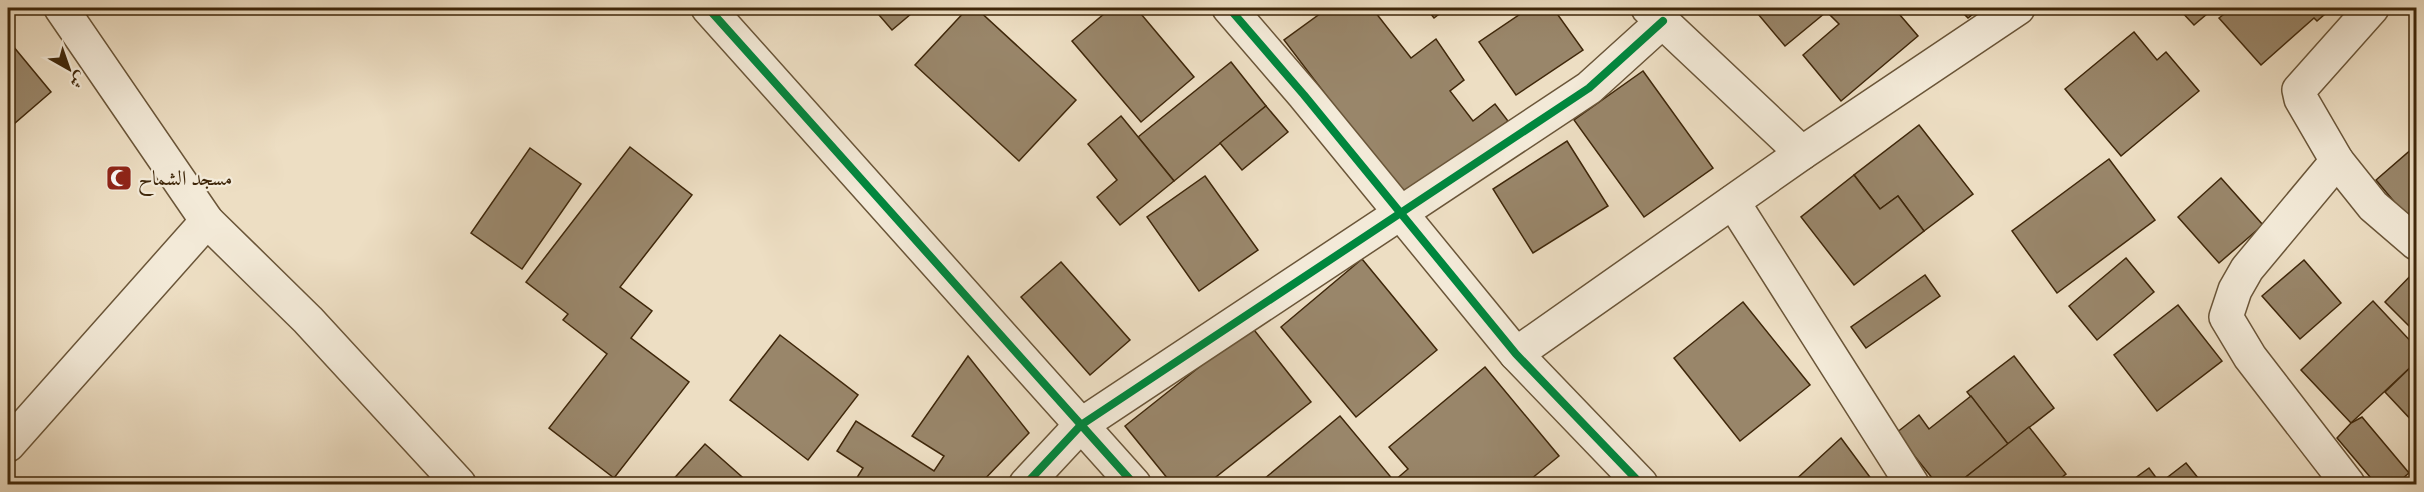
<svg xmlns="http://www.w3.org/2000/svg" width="2424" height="492" viewBox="0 0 2424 492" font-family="'Gentium Book Plus',Amiri,serif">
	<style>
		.building { fill: #99866a; stroke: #3f270a; stroke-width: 1.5 }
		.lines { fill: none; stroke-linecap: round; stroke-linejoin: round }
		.minor-casing { stroke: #6a5538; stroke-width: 36 }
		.minor { stroke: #f3ead8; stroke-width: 33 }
		.cycleway-casing { stroke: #f3ead8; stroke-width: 11 }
		.cycleway { stroke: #00873e; stroke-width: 8 }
		.labels { text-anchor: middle; stroke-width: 4.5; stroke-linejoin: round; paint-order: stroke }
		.poi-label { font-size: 21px; fill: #3f270a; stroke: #f3ead8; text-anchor: start }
	</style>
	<rect width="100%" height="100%" fill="#eddec3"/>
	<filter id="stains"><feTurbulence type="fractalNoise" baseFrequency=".00333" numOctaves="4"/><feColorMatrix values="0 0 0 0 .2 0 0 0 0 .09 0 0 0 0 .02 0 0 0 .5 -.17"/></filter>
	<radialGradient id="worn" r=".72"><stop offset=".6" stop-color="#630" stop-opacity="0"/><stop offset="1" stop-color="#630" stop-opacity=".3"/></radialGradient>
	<g class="building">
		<polygon points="873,8 918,8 892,30"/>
		<polygon points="968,8 976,8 1076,100 1019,161 915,65"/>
		<polygon points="1111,8 1136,8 1194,77 1141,122 1072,41"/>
		<polygon points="1328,8 1372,8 1411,58 1436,39 1464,80 1450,91 1473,121 1495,104 1508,121 1405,199 1284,40"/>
		<polygon points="1426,8 1447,8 1434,18"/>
		<polygon points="1529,8 1553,8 1583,50 1516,95 1479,42"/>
		<polygon points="1753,8 1831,8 1785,46"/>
		<polygon points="1837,8 1894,8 1918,36 1841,101 1803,55 1839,24 1829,14"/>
		<polygon points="1958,8 1981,8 1968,18"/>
		<polygon points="2178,8 2214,8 2194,25"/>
		<polygon points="2232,8 2332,8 2317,21 2314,18 2261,65 2219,18"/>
		<polygon points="2134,32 2157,60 2166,52 2199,91 2121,156 2065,89"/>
		<polygon points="8,40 51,92 8,129"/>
		<polygon points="1231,62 1266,106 1174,181 1138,137"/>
		<polygon points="1643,71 1713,168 1644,217 1574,120"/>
		<polygon points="1266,106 1288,132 1242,170 1220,143"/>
		<polygon points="1121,116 1174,181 1120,225 1097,197 1117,180 1088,144"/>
		<polygon points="1919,125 1973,194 1924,231 1898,196 1880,209 1854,175"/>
		<polygon points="1567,141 1608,206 1533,253 1493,189"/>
		<polygon points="630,147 692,195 620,287 652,311 631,338 689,382 614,478 549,428 607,354 563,320 568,314 526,282"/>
		<polygon points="530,148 581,184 522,269 471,233"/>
		<polygon points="2413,148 2416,153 2416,228 2376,180"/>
		<polygon points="2109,159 2155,220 2057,293 2012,231"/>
		<polygon points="1854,175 1880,209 1898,196 1924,231 1854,285 1801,217"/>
		<polygon points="1205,176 1258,250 1199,291 1147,217"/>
		<polygon points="2221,178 2263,225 2219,263 2178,217"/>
		<polygon points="2126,258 2154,292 2097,340 2069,306"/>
		<polygon points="1362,259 1437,350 1356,417 1281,327"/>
		<polygon points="2304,260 2341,303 2300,339 2262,296"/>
		<polygon points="1061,262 1130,340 1090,375 1021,297"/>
		<polygon points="2416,270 2416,333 2385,302"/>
		<polygon points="1925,275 1940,296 1866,348 1851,327"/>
		<polygon points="2373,301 2416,347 2416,362 2351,423 2301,370"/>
		<polygon points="1743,302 1810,385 1740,441 1674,358"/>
		<polygon points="2178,305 2222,361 2157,411 2114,355"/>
		<polygon points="1251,326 1311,402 1207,484 1172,484 1125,426"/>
		<polygon points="780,335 858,395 808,460 730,400"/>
		<polygon points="968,356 1029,433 980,484 853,484 863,468 837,451 856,421 934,471 944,456 912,436"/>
		<polygon points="2014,356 2054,408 2008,444 1967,392"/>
		<polygon points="2416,362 2416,425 2385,392"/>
		<polygon points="1485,367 1559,456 1525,484 1258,484 1340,416 1394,481 1408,469 1389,447"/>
		<polygon points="1971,396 2008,444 1957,484 1937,484 1896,433 1919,415 1929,429"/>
		<polygon points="2362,417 2409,473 2396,484 2376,484 2337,438 2351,423"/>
		<polygon points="2029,427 2066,474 2053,484 1957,484"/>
		<polygon points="1841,438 1875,484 1791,484"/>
		<polygon points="705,444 750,484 669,484"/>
		<polygon points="2186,463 2203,484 2127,484 2149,468 2160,483"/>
	</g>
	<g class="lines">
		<defs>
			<g id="minor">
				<polyline points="61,8 207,221 308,320 459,484"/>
				<polyline points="708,8 1134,484"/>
				<polyline points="1229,8 1304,95 1516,354 1641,484"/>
				<polyline points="1648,8 1802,153"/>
				<polyline points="2372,8 2299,90 2301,99 2337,161 2373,206 2416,243"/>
				<polyline points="2337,161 2247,269 2235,290 2226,317 2250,357 2348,484"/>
				<polyline points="1733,202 1912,484"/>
				<polyline points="1516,354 1802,153 2018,8"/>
				<polyline points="8,445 207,221"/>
				<polyline points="1026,484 1081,425 1589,88 1663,21"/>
			</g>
		</defs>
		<use href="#minor" class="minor-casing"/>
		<use href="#minor" class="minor"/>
		<defs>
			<g id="cycleway">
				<polyline points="708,8 1134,484"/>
				<polyline points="1229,8 1304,95 1516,354 1641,484"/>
				<polyline points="1026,484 1081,425 1589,88 1663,21"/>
			</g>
		</defs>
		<use href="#cycleway" class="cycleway-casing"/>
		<use href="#cycleway" class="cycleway"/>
	</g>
	<defs>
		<symbol id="mosque-square" viewBox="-11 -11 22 22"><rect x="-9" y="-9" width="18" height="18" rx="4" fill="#8f2418" stroke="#f3ead8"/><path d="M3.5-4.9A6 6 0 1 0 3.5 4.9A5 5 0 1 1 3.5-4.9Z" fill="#fff"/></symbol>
	</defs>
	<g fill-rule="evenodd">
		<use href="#mosque-square" x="104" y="163" width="30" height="30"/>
	</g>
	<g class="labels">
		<g class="poi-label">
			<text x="138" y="185">مسجد الشماح</text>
		</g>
	</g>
	<rect width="2424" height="492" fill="none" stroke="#eddec3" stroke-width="30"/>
	<rect x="9" y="9" width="2406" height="474" fill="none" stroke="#3f270a" stroke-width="3"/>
	<rect x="15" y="15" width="2394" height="462" fill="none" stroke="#3f270a" stroke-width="1.5"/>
	<g transform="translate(69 69) rotate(140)" stroke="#f3ead8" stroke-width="4.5" paint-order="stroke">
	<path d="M0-4.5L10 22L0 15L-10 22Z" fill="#3f270a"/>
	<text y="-9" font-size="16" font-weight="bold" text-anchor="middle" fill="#3f270a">ش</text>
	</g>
	<rect width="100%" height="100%" filter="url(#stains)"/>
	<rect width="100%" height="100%" fill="url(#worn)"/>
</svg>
